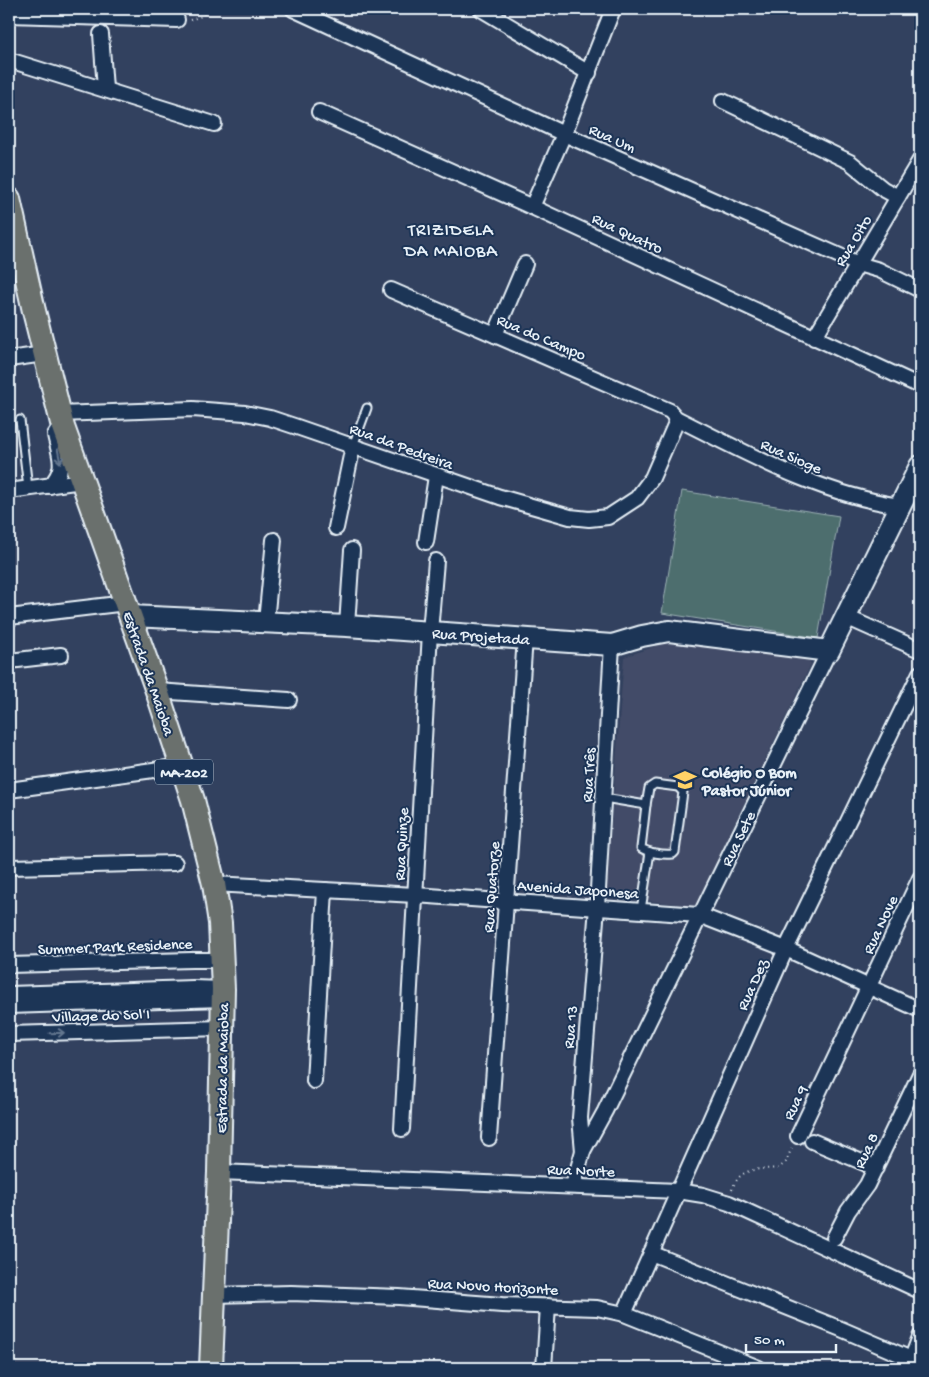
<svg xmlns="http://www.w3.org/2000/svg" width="929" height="1377" viewBox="0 0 929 1377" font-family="'Gochi Hand',sans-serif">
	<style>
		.built { fill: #434c67 }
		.green { fill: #4e6e6e; stroke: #9bb0b3 }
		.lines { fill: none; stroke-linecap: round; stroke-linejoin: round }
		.lane-casing { stroke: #e8f1f8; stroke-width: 11 }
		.street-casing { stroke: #e8f1f8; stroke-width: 18 }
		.secondary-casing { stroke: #e8f1f8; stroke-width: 24 }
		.primary-casing { stroke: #e8f1f8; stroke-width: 26 }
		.path { stroke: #e8f1f8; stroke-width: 2; stroke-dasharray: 1 4; stroke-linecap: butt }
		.lane { stroke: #1d3557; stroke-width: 7 }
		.street { stroke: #1d3557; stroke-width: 14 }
		.secondary { stroke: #1d3557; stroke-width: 20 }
		.primary { stroke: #6b706d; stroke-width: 22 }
		.oneway { stroke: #64778f }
		.labels { text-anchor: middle; stroke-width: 4; stroke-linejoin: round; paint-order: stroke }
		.shield { fill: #1d3557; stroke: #abb9c8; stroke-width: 1 }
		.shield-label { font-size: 15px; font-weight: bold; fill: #e8f1f8 }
		.street-label { font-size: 16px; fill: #e8f1f8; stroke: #1d3557 }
		.poi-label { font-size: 16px; font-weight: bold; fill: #e8f1f8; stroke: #1d3557; text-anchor: start }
		.neighbourhood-label { font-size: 18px; letter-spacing: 1px; fill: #e8f1f8; stroke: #1d3557 }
	</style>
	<rect width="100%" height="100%" fill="#32415f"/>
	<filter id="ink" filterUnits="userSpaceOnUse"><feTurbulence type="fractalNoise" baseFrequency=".02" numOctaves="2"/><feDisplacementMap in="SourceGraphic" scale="10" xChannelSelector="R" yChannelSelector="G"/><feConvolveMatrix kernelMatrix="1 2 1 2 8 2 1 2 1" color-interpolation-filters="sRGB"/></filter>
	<g filter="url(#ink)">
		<polygon class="built" points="665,643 806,656 811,664 695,906 606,896 624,657"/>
		<polygon class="green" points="682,491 839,516 818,638 662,613"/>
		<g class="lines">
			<defs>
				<g id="lane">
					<polyline points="20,420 28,488"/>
					<polyline points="353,446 367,408"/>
					<path d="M655 784 678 787 683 792 675 852 673 854C663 855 649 853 641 848L646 805 649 788Z"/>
					<polyline points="604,798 646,805"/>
					<polyline points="641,910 650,852"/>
				</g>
				<g id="street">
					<polyline points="293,9 564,134 858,264 879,270 920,290"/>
					<polyline points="481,9 589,73"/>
					<polyline points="9,15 177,20 173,9"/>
					<polyline points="101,34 105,89"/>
					<polyline points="9,60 214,124"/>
					<polyline points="723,101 850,162 883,189 898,197"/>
					<polyline points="319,112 532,207 920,386"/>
					<polyline points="532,207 564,134 613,9"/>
					<path d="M391 290 670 411 676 418C748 454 819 494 900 506"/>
					<polyline points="495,335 525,264"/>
					<polyline points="814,338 920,160"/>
					<polyline points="9,359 44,354"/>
					<polyline points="59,414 193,409 245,413 270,418 297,427 500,497 570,517 589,519 608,517 637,498 652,478 675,425 676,418"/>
					<path d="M50 486C67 467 60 458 55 435L57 432 62 428"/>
					<polyline points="9,491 82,481"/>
					<polyline points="336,528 353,446"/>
					<polyline points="426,542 436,476"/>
					<polyline points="9,617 126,603"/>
					<polyline points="846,617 920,650"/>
					<polyline points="266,622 274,540"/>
					<polyline points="347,626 352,550"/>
					<polyline points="9,661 61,655"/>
					<polyline points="157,691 289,700"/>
					<polyline points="9,790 182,766"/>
					<polyline points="9,867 175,863"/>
					<polyline points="214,884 415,895 699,915 786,949 920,1010"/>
					<polyline points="9,965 192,960 222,960"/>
					<polyline points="9,994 193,988 223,989"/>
					<polyline points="9,1006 222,999"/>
					<polyline points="9,1034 222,1028"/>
					<polyline points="314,1081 325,890"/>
					<polyline points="402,1129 430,632 436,561"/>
					<polyline points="798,1136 920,878"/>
					<polyline points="489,1138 525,638"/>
					<polyline points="812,1141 876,1168"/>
					<polyline points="583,1151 580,1118 597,907 612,645"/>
					<polyline points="219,1172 678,1191 703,1195 729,1203 920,1291"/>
					<polyline points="573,1186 583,1151 605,1111 829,651"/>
					<polyline points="834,1238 848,1211 867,1185 920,1074"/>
					<polyline points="651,1253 841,1329 911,1359"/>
					<polyline points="213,1295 291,1293 399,1297 502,1305 597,1308 624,1314 759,1368"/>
					<polyline points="624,1314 786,949 920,673"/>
					<polyline points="544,1368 548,1306"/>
					<polyline points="908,1368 920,1337"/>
				</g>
				<polyline id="secondary" points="130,616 347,626 612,645 642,636 669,631 829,651 920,466"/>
				<polyline id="primary" points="9,199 34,311 63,427 157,691 193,800 214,884 220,923 223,989 219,1172 211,1368"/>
			</defs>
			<use href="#lane" class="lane-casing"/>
			<use href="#street" class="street-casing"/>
			<use href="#secondary" class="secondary-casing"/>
			<use href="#primary" class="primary-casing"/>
			<g class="path">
				<polyline points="190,20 202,16 208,9"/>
				<path d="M732 1190C740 1166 757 1170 779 1168L786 1162 792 1147"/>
			</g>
			<use href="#lane" class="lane"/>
			<use href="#street" class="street"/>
			<use href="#secondary" class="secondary"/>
			<use href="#primary" class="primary"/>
		</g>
		<defs><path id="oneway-shaft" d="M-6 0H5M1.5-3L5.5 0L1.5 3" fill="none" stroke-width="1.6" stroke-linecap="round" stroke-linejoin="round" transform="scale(1.25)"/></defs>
		<g class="oneway">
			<use href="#oneway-shaft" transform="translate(59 456) rotate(79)"/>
			<use href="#oneway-shaft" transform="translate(57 1033) rotate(-2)"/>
		</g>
	</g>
	<defs>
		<symbol id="school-bare" viewBox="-9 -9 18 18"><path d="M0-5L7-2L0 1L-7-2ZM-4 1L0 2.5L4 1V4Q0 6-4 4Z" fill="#ffd166" stroke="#1d3557" stroke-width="2.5" paint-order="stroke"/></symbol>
	</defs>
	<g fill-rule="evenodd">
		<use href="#school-bare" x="669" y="764" width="32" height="32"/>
	</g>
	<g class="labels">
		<rect class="shield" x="155" y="759.5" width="58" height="25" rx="4"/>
		<g class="shield-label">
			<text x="184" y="777">MA-202</text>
		</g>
		<g class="street-label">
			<text transform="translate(613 137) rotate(24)" y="6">Rua Um</text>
			<text transform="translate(628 232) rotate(25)" y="6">Rua Quatro</text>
			<text transform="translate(852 240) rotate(-59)" y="6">Rua Oito</text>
			<text transform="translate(542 336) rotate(23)" y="6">Rua do Campo</text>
			<text transform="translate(402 445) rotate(20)" y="6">Rua da Pedreira</text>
			<text transform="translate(792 455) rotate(24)" y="6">Rua Sioge</text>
			<text transform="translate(481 635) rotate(4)" y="6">Rua Projetada</text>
			<text transform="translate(150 673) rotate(71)" y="6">Estrada da Maioba</text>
			<text transform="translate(587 775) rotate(-87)" y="6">Rua Três</text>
			<text transform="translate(737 838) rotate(-64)" y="6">Rua Sete</text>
			<text transform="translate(400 844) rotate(-87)" y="6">Rua Quinze</text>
			<text transform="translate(490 887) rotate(-86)" y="6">Rua Quatorze</text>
			<text transform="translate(578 888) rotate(4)" y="6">Avenida Japonesa</text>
			<text transform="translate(879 924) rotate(-65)" y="6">Rua Nove</text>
			<text transform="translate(115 945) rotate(-2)" y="6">Summer Park Residence</text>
			<text transform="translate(751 984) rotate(-66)" y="6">Rua Dez</text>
			<text transform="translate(101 1014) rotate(-2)" y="6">Village do Sol I</text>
			<text transform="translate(569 1027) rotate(-85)" y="6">Rua 13</text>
			<text transform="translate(221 1068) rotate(-89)" y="6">Estrada da Maioba</text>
			<text transform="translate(794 1102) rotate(-64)" y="6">Rua 9</text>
			<text transform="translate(865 1150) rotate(-65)" y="6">Rua 8</text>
			<text transform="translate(581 1169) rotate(2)" y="6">Rua Norte</text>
			<text transform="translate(493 1285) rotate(3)" y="6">Rua Novo Horizonte</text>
		</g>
		<g class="poi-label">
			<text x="702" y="777">Colégio O Bom<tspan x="702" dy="18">Pastor Júnior</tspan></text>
		</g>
		<g class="neighbourhood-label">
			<text x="451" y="235">TRIZIDELA<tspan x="451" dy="21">DA MAIOBA</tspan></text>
		</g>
	</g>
	<rect width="929" height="1377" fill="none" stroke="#1d3557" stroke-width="30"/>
	<rect x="15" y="15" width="899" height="1347" fill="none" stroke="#e8f1f8" stroke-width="2" filter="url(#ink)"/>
	<path d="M746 1344v8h90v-8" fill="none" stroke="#e8f1f8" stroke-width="2.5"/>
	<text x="754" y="1344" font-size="15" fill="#e8f1f8" stroke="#1d3557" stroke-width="4" paint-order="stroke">50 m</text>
</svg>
